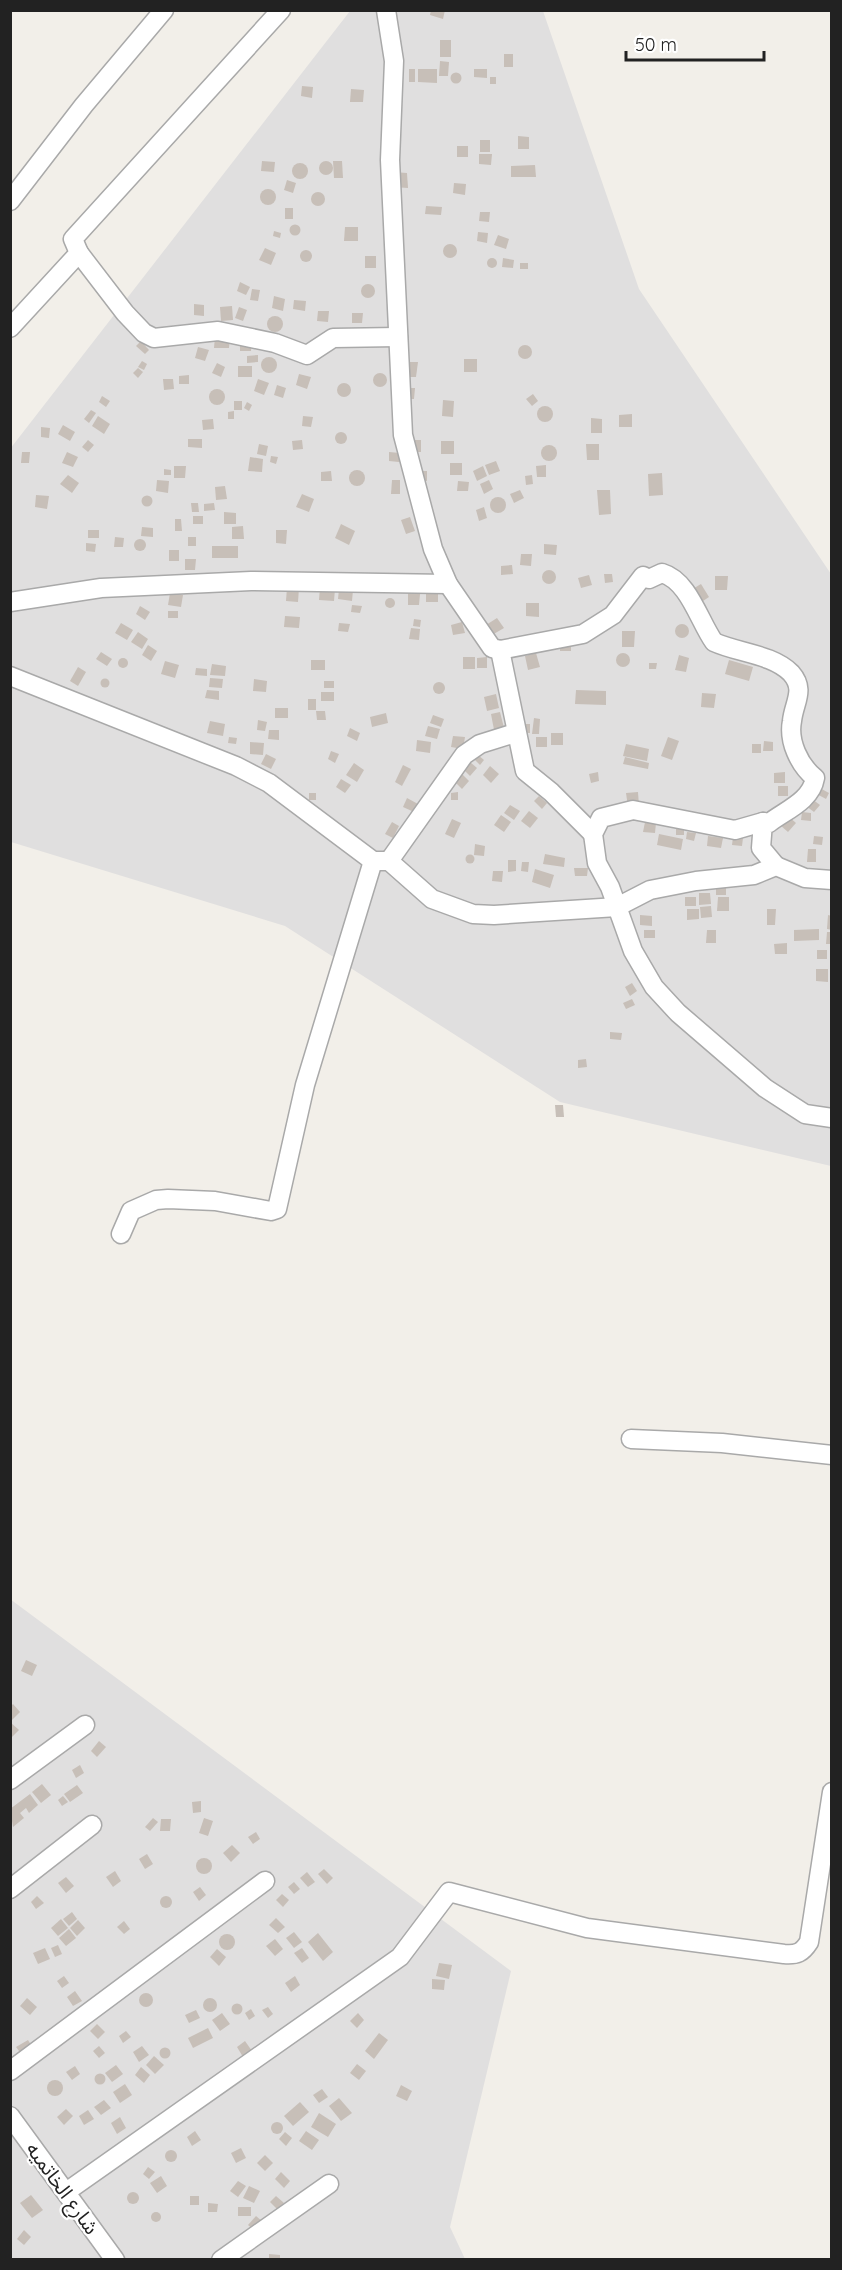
<svg xmlns="http://www.w3.org/2000/svg" width="842" height="2270" font-family="Quicksand,'Noto Sans Arabic',sans-serif">
	<rect width="100%" height="100%" fill="#f2efe9"/>
	<g fill="#e0dfdf">
		<polygon points="350,11 543,11 639,289 831,574 831,1166 560,1102 285,926 11,842 10,449"/>
		<polygon points="10,1599 511,1971 450,2227 465,2259 11,2259"/>
	</g>
	<g fill="#c7bfb8">
		<polygon points="431,10 445,10 443,19 430,15"/>
		<rect x="440" y="40" width="11" height="17"/>
		<rect x="504" y="54" width="9" height="13"/>
		<polygon points="440,61 449,62 448,76 439,76"/>
		<rect x="409" y="69" width="6" height="13"/>
		<polygon points="418,69 437,69 437,83 418,82"/>
		<polygon points="474,69 487,69 487,78 474,77"/>
		<circle cx="456" cy="78" r="5.5"/>
		<rect x="490" y="77" width="6" height="7"/>
		<polygon points="302,86 313,87 312,98 301,96"/>
		<polygon points="351,89 364,90 363,102 350,102"/>
		<polygon points="518,136 529,137 529,149 518,149"/>
		<rect x="480" y="140" width="10" height="12"/>
		<rect x="457" y="146" width="11" height="11"/>
		<polygon points="479,154 492,154 491,165 479,164"/>
		<polygon points="262,161 275,162 274,172 261,171"/>
		<polygon points="333,161 342,161 343,178 334,178"/>
		<circle cx="326" cy="168" r="7"/>
		<circle cx="300" cy="171" r="8"/>
		<polygon points="535,165 536,177 511,177 511,166"/>
		<polygon points="393,172 407,173 408,188 393,187"/>
		<polygon points="287,180 296,183 293,193 284,190"/>
		<polygon points="454,183 466,184 465,195 453,193"/>
		<circle cx="268" cy="197" r="8"/>
		<circle cx="318" cy="199" r="7"/>
		<polygon points="426,206 442,207 441,215 425,214"/>
		<rect x="285" y="208" width="8" height="11"/>
		<polygon points="480,212 490,212 489,222 479,221"/>
		<circle cx="295" cy="230" r="5.5"/>
		<polygon points="345,227 358,227 358,241 344,241"/>
		<polygon points="274,231 281,233 280,238 273,236"/>
		<polygon points="478,232 488,233 487,243 477,241"/>
		<polygon points="498,235 509,239 506,249 494,245"/>
		<circle cx="450" cy="251" r="7"/>
		<polygon points="265,248 276,253 271,265 259,260"/>
		<circle cx="306" cy="256" r="6"/>
		<rect x="365" y="256" width="11" height="12"/>
		<circle cx="492" cy="263" r="5"/>
		<polygon points="503,258 514,260 513,268 502,267"/>
		<rect x="520" y="263" width="8" height="6"/>
		<polygon points="240,282 250,287 246,295 237,291"/>
		<circle cx="368" cy="291" r="7"/>
		<polygon points="252,289 260,290 258,301 250,300"/>
		<polygon points="274,296 285,299 283,311 272,308"/>
		<polygon points="294,300 306,301 305,311 293,309"/>
		<polygon points="194,304 204,305 204,316 194,315"/>
		<polygon points="232,306 233,320 221,321 220,307"/>
		<polygon points="239,307 247,310 243,321 235,318"/>
		<polygon points="318,311 329,311 328,322 317,321"/>
		<polygon points="352,313 363,313 362,323 352,323"/>
		<circle cx="275" cy="324" r="8"/>
		<polygon points="215,336 230,337 229,348 214,348"/>
		<polygon points="240,338 252,338 251,351 240,351"/>
		<polygon points="141,341 149,350 145,354 136,346"/>
		<circle cx="525" cy="352" r="7"/>
		<polygon points="198,347 209,350 205,361 195,358"/>
		<polygon points="258,355 258,362 247,363 247,356"/>
		<circle cx="269" cy="365" r="8"/>
		<rect x="464" y="359" width="13" height="13"/>
		<polygon points="142,361 147,364 144,370 138,367"/>
		<polygon points="407,362 418,362 416,377 406,377"/>
		<polygon points="217,363 225,367 221,377 212,373"/>
		<rect x="238" y="366" width="14" height="11"/>
		<polygon points="138,368 143,372 138,378 133,373"/>
		<circle cx="380" cy="380" r="7"/>
		<polygon points="299,374 311,377 307,389 296,385"/>
		<polygon points="189,375 189,384 179,384 179,376"/>
		<polygon points="163,379 173,379 174,389 164,390"/>
		<polygon points="258,379 269,383 264,395 254,391"/>
		<circle cx="344" cy="390" r="7"/>
		<polygon points="277,385 286,388 283,398 274,395"/>
		<polygon points="406,388 415,388 414,399 405,399"/>
		<circle cx="217" cy="397" r="8"/>
		<polygon points="533,394 538,401 532,406 526,399"/>
		<polygon points="102,396 110,401 106,407 99,402"/>
		<polygon points="443,400 454,401 453,417 442,416"/>
		<rect x="234" y="401" width="8" height="9"/>
		<polygon points="247,402 252,405 249,411 244,408"/>
		<circle cx="545" cy="414" r="8"/>
		<polygon points="91,410 96,413 89,423 84,419"/>
		<polygon points="234,411 234,419 228,419 228,412"/>
		<polygon points="632,414 632,427 619,427 619,415"/>
		<polygon points="98,416 110,424 104,434 92,426"/>
		<polygon points="303,416 313,417 311,427 302,426"/>
		<polygon points="591,418 602,419 602,433 591,433"/>
		<polygon points="213,419 214,429 203,430 202,420"/>
		<polygon points="63,425 75,432 70,441 58,434"/>
		<polygon points="41,427 50,428 49,438 41,437"/>
		<circle cx="341" cy="438" r="6"/>
		<polygon points="188,439 202,439 202,448 188,447"/>
		<polygon points="88,440 94,445 88,452 82,447"/>
		<polygon points="302,440 303,449 293,450 292,441"/>
		<polygon points="410,440 421,440 421,452 411,452"/>
		<rect x="441" y="441" width="13" height="13"/>
		<polygon points="259,444 268,446 266,456 257,454"/>
		<polygon points="586,444 599,444 599,460 587,460"/>
		<circle cx="549" cy="453" r="8"/>
		<polygon points="22,452 30,452 29,463 21,463"/>
		<polygon points="67,452 78,457 73,467 62,463"/>
		<polygon points="389,452 400,453 399,462 389,461"/>
		<polygon points="271,456 278,457 276,464 270,462"/>
		<polygon points="250,457 263,459 262,472 248,471"/>
		<polygon points="496,461 500,471 489,475 485,465"/>
		<rect x="450" y="463" width="12" height="12"/>
		<polygon points="546,465 546,477 537,477 536,466"/>
		<polygon points="174,466 186,466 185,478 174,478"/>
		<polygon points="483,466 487,476 477,481 473,471"/>
		<polygon points="164,469 171,470 171,475 164,475"/>
		<circle cx="357" cy="478" r="8"/>
		<polygon points="331,471 332,481 321,481 321,472"/>
		<polygon points="418,471 427,471 427,481 417,480"/>
		<polygon points="662,473 663,495 649,496 648,474"/>
		<polygon points="68,475 79,483 72,493 60,484"/>
		<polygon points="532,475 533,484 526,485 525,476"/>
		<polygon points="157,480 169,481 168,493 156,491"/>
		<polygon points="392,480 400,480 400,494 391,494"/>
		<polygon points="489,480 493,489 484,494 480,484"/>
		<polygon points="458,481 469,482 468,491 457,491"/>
		<polygon points="225,486 227,499 216,500 215,487"/>
		<polygon points="520,490 524,498 514,503 510,494"/>
		<polygon points="597,490 610,490 611,514 599,515"/>
		<polygon points="302,494 314,499 309,512 296,507"/>
		<polygon points="36,495 49,496 47,509 35,507"/>
		<circle cx="147" cy="501" r="5.5"/>
		<circle cx="498" cy="505" r="8"/>
		<polygon points="191,503 198,503 199,512 192,512"/>
		<polygon points="214,503 215,510 204,511 204,504"/>
		<polygon points="484,507 487,518 479,521 476,510"/>
		<polygon points="224,512 236,513 236,524 224,524"/>
		<rect x="193" y="516" width="10" height="8"/>
		<polygon points="410,517 415,531 406,534 401,520"/>
		<polygon points="175,519 181,519 182,531 175,531"/>
		<polygon points="341,524 355,531 349,545 335,538"/>
		<polygon points="243,526 244,539 232,539 232,527"/>
		<polygon points="142,527 153,528 153,537 141,536"/>
		<rect x="88" y="530" width="11" height="8"/>
		<polygon points="276,530 287,530 286,544 276,543"/>
		<polygon points="115,537 124,538 123,547 114,547"/>
		<rect x="188" y="537" width="8" height="9"/>
		<circle cx="140" cy="545" r="6"/>
		<polygon points="86,543 96,544 95,552 86,551"/>
		<polygon points="544,544 557,545 556,555 544,554"/>
		<rect x="212" y="546" width="26" height="12"/>
		<rect x="169" y="550" width="10" height="11"/>
		<polygon points="521,554 532,554 531,566 520,565"/>
		<polygon points="185,559 196,559 195,570 185,570"/>
		<polygon points="512,565 513,574 501,575 501,566"/>
		<circle cx="549" cy="577" r="7"/>
		<polygon points="604,574 612,574 613,582 605,583"/>
		<polygon points="589,575 592,585 581,588 578,578"/>
		<polygon points="715,576 728,576 727,590 715,590"/>
		<polygon points="701,584 709,597 700,603 691,590"/>
		<polygon points="287,587 299,588 298,602 286,601"/>
		<polygon points="320,587 335,589 334,601 319,600"/>
		<polygon points="339,589 353,590 352,601 338,599"/>
		<polygon points="170,593 183,595 181,607 168,605"/>
		<polygon points="408,593 420,594 419,605 408,605"/>
		<rect x="426" y="593" width="12" height="9"/>
		<circle cx="390" cy="603" r="5"/>
		<polygon points="526,603 539,603 539,617 526,616"/>
		<polygon points="352,605 362,606 360,613 351,612"/>
		<polygon points="140,606 150,612 145,620 136,614"/>
		<rect x="168" y="611" width="10" height="7"/>
		<polygon points="285,616 300,617 299,628 284,627"/>
		<polygon points="497,618 504,628 492,635 486,625"/>
		<polygon points="414,619 421,620 420,627 413,626"/>
		<polygon points="462,622 465,633 453,635 451,625"/>
		<polygon points="121,623 133,630 127,640 115,633"/>
		<polygon points="339,623 350,624 348,632 338,631"/>
		<circle cx="682" cy="631" r="7"/>
		<polygon points="411,628 420,629 419,640 409,639"/>
		<polygon points="622,631 635,631 634,647 622,647"/>
		<polygon points="138,632 148,639 142,649 131,642"/>
		<polygon points="148,645 157,651 151,661 142,655"/>
		<polygon points="560,645 571,646 571,651 560,651"/>
		<polygon points="101,652 112,659 107,666 96,659"/>
		<circle cx="623" cy="660" r="7"/>
		<polygon points="536,653 540,667 528,670 525,656"/>
		<polygon points="679,655 689,658 686,672 675,670"/>
		<rect x="463" y="657" width="12" height="12"/>
		<polygon points="487,657 487,668 477,668 477,658"/>
		<circle cx="123" cy="663" r="5"/>
		<rect x="311" y="660" width="14" height="10"/>
		<polygon points="729,660 753,667 749,681 725,674"/>
		<polygon points="165,661 179,665 175,678 161,674"/>
		<polygon points="649,663 657,663 656,669 649,669"/>
		<polygon points="212,664 226,666 225,676 210,675"/>
		<polygon points="78,667 86,672 78,686 70,681"/>
		<polygon points="196,668 207,669 207,676 195,675"/>
		<polygon points="210,678 223,679 222,688 209,687"/>
		<circle cx="105" cy="683" r="4.5"/>
		<polygon points="254,679 267,681 266,692 253,691"/>
		<rect x="324" y="681" width="10" height="7"/>
		<circle cx="439" cy="688" r="6"/>
		<polygon points="207,690 219,691 219,700 205,698"/>
		<polygon points="576,690 606,691 606,705 575,704"/>
		<rect x="321" y="692" width="13" height="9"/>
		<polygon points="702,693 716,694 714,708 701,707"/>
		<polygon points="496,694 499,708 487,711 484,697"/>
		<rect x="308" y="699" width="8" height="11"/>
		<rect x="275" y="708" width="13" height="10"/>
		<polygon points="316,711 325,711 326,720 317,720"/>
		<polygon points="500,712 505,732 495,735 491,714"/>
		<polygon points="386,713 388,723 372,727 370,717"/>
		<polygon points="433,715 444,719 441,727 430,723"/>
		<polygon points="534,718 540,719 539,734 532,734"/>
		<polygon points="258,720 267,722 265,731 257,730"/>
		<polygon points="210,721 225,724 223,736 207,733"/>
		<rect x="519" y="724" width="11" height="9"/>
		<polygon points="428,726 440,729 437,739 425,736"/>
		<polygon points="350,728 360,733 357,741 347,736"/>
		<polygon points="269,730 279,730 279,740 268,739"/>
		<rect x="551" y="733" width="12" height="12"/>
		<polygon points="453,736 465,737 463,749 451,747"/>
		<polygon points="229,737 237,738 236,744 228,743"/>
		<rect x="536" y="737" width="11" height="10"/>
		<polygon points="668,737 679,741 672,760 661,756"/>
		<polygon points="417,740 431,742 430,753 416,751"/>
		<polygon points="764,741 773,742 773,751 763,751"/>
		<polygon points="250,742 264,743 263,755 250,754"/>
		<polygon points="626,744 649,749 647,761 623,756"/>
		<rect x="752" y="744" width="9" height="9"/>
		<polygon points="331,751 339,754 335,763 328,759"/>
		<polygon points="266,754 276,759 271,769 261,764"/>
		<polygon points="478,755 484,760 480,765 474,759"/>
		<polygon points="625,757 649,763 648,769 623,764"/>
		<polygon points="470,762 477,768 470,776 463,769"/>
		<polygon points="354,763 364,770 357,782 346,775"/>
		<polygon points="403,765 411,769 402,786 395,782"/>
		<polygon points="490,766 499,774 491,783 483,775"/>
		<polygon points="598,772 599,781 591,783 589,774"/>
		<polygon points="785,772 785,783 774,783 774,773"/>
		<polygon points="461,773 469,781 462,789 454,781"/>
		<polygon points="341,779 351,785 345,793 336,787"/>
		<rect x="778" y="786" width="10" height="10"/>
		<polygon points="818,787 829,793 826,799 815,793"/>
		<polygon points="458,792 458,800 451,800 451,793"/>
		<polygon points="638,792 639,806 628,807 626,793"/>
		<rect x="309" y="793" width="7" height="7"/>
		<polygon points="539,796 547,803 542,809 534,801"/>
		<polygon points="407,798 418,804 414,812 403,807"/>
		<polygon points="812,799 820,805 814,812 806,806"/>
		<polygon points="510,805 520,811 514,820 504,813"/>
		<polygon points="529,811 538,818 530,828 521,821"/>
		<polygon points="802,812 811,813 811,821 801,820"/>
		<polygon points="501,815 511,822 504,832 494,825"/>
		<polygon points="788,816 796,823 788,832 780,825"/>
		<polygon points="452,819 461,823 454,838 445,834"/>
		<polygon points="392,822 399,826 393,838 385,834"/>
		<polygon points="645,822 656,823 655,833 643,832"/>
		<rect x="676" y="827" width="8" height="8"/>
		<polygon points="687,832 696,833 694,841 686,839"/>
		<polygon points="659,834 683,839 681,850 657,845"/>
		<polygon points="708,836 723,838 721,848 707,846"/>
		<polygon points="814,836 823,837 822,845 813,844"/>
		<polygon points="733,837 743,838 742,846 732,845"/>
		<polygon points="475,844 485,846 484,856 474,855"/>
		<polygon points="808,849 816,849 816,862 807,862"/>
		<polygon points="545,854 565,858 564,867 543,864"/>
		<circle cx="470" cy="859" r="4.5"/>
		<polygon points="508,860 516,860 516,871 508,872"/>
		<polygon points="522,862 529,862 528,872 521,871"/>
		<polygon points="574,868 588,868 587,876 575,876"/>
		<polygon points="535,869 554,875 550,888 532,882"/>
		<polygon points="493,871 503,871 502,882 492,881"/>
		<rect x="716" y="888" width="10" height="7"/>
		<polygon points="699,893 710,893 711,904 699,905"/>
		<rect x="685" y="897" width="11" height="9"/>
		<polygon points="718,897 729,897 729,911 717,911"/>
		<polygon points="711,906 712,917 701,918 700,907"/>
		<polygon points="687,909 699,909 699,919 687,920"/>
		<polygon points="767,909 776,909 775,925 767,925"/>
		<polygon points="640,915 652,916 652,926 640,925"/>
		<polygon points="828,915 832,916 832,930 827,929"/>
		<polygon points="819,929 819,940 794,941 794,930"/>
		<rect x="644" y="930" width="11" height="8"/>
		<polygon points="707,930 716,930 716,943 706,943"/>
		<polygon points="827,932 832,932 832,944 826,944"/>
		<polygon points="787,943 787,954 775,954 774,944"/>
		<rect x="817" y="950" width="10" height="9"/>
		<polygon points="816,969 828,969 828,982 816,981"/>
		<polygon points="632,983 637,991 630,996 625,987"/>
		<polygon points="632,999 635,1005 626,1009 623,1003"/>
		<polygon points="610,1032 622,1033 621,1040 610,1039"/>
		<polygon points="586,1059 587,1067 578,1068 578,1060"/>
		<polygon points="555,1105 563,1105 564,1117 556,1117"/>
		<polygon points="26,1660 37,1665 32,1676 21,1671"/>
		<polygon points="13,1704 20,1712 10,1722 10,1707"/>
		<polygon points="10,1722 19,1730 10,1739"/>
		<polygon points="99,1741 106,1747 97,1757 91,1751"/>
		<polygon points="80,1765 84,1773 76,1778 72,1770"/>
		<polygon points="42,1784 51,1795 41,1803 32,1792"/>
		<polygon points="77,1785 83,1793 70,1802 64,1794"/>
		<polygon points="30,1794 38,1805 29,1813 26,1808 20,1813 24,1818 13,1827 10,1809"/>
		<polygon points="63,1796 68,1802 62,1806 58,1800"/>
		<polygon points="201,1801 201,1812 193,1813 192,1802"/>
		<polygon points="153,1818 158,1822 150,1831 145,1827"/>
		<polygon points="204,1818 213,1821 208,1836 199,1833"/>
		<polygon points="161,1819 171,1819 170,1831 160,1831"/>
		<polygon points="256,1832 260,1839 253,1844 248,1837"/>
		<polygon points="232,1845 240,1853 231,1862 223,1853"/>
		<polygon points="147,1854 153,1864 145,1869 139,1859"/>
		<circle cx="204" cy="1866" r="8"/>
		<polygon points="324,1869 333,1878 327,1884 318,1874"/>
		<polygon points="115,1871 121,1881 113,1887 106,1877"/>
		<polygon points="307,1872 315,1882 308,1887 300,1878"/>
		<polygon points="66,1877 74,1886 66,1893 58,1883"/>
		<polygon points="294,1882 300,1889 294,1894 288,1887"/>
		<polygon points="200,1887 206,1895 199,1901 193,1892"/>
		<polygon points="282,1894 289,1900 283,1907 276,1900"/>
		<circle cx="166" cy="1902" r="6"/>
		<polygon points="37,1896 44,1903 36,1909 31,1902"/>
		<polygon points="72,1912 77,1919 69,1926 63,1919"/>
		<polygon points="276,1918 285,1927 278,1933 269,1925"/>
		<polygon points="61,1919 68,1928 58,1936 51,1928"/>
		<polygon points="78,1920 85,1928 77,1936 70,1928"/>
		<polygon points="124,1921 130,1929 124,1934 117,1927"/>
		<polygon points="69,1929 76,1938 66,1946 59,1938"/>
		<polygon points="294,1932 302,1942 294,1948 286,1938"/>
		<polygon points="318,1933 333,1952 323,1961 308,1942"/>
		<circle cx="227" cy="1942" r="8"/>
		<polygon points="275,1939 283,1949 275,1956 266,1946"/>
		<polygon points="58,1945 62,1954 55,1957 51,1948"/>
		<polygon points="45,1948 50,1959 38,1964 33,1953"/>
		<polygon points="302,1948 309,1958 302,1963 294,1953"/>
		<polygon points="217,1949 226,1957 219,1966 210,1957"/>
		<polygon points="439,1963 452,1965 449,1979 436,1976"/>
		<polygon points="64,1976 69,1983 62,1988 57,1981"/>
		<polygon points="295,1976 300,1985 291,1992 285,1983"/>
		<polygon points="432,1979 445,1980 444,1990 432,1989"/>
		<polygon points="75,1991 82,2001 73,2006 67,1997"/>
		<circle cx="146" cy="2000" r="7"/>
		<polygon points="27,1998 37,2007 30,2015 20,2006"/>
		<circle cx="210" cy="2005" r="7"/>
		<circle cx="237" cy="2009" r="5.5"/>
		<polygon points="268,2007 273,2014 268,2018 262,2010"/>
		<polygon points="251,2009 255,2016 249,2020 245,2013"/>
		<polygon points="196,2010 200,2018 189,2023 185,2015"/>
		<polygon points="222,2013 230,2024 220,2031 212,2020"/>
		<polygon points="358,2013 364,2020 357,2028 350,2021"/>
		<polygon points="97,2024 105,2032 98,2039 90,2031"/>
		<polygon points="208,2028 213,2038 193,2048 188,2038"/>
		<polygon points="126,2031 131,2037 123,2043 119,2036"/>
		<polygon points="379,2033 388,2040 374,2059 365,2051"/>
		<polygon points="28,2040 33,2048 22,2055 16,2047"/>
		<polygon points="245,2041 252,2051 243,2057 237,2047"/>
		<polygon points="99,2046 105,2053 99,2058 93,2051"/>
		<polygon points="142,2046 149,2055 139,2062 133,2052"/>
		<circle cx="165" cy="2053" r="5.5"/>
		<polygon points="154,2056 164,2065 155,2074 146,2065"/>
		<polygon points="357,2064 366,2071 359,2080 350,2073"/>
		<polygon points="116,2065 123,2074 112,2082 105,2073"/>
		<polygon points="75,2066 80,2074 72,2080 66,2072"/>
		<polygon points="141,2067 150,2075 144,2083 135,2075"/>
		<circle cx="100" cy="2079" r="5.5"/>
		<circle cx="55" cy="2088" r="8"/>
		<polygon points="125,2084 132,2095 120,2103 113,2092"/>
		<polygon points="401,2085 412,2091 407,2101 396,2096"/>
		<polygon points="322,2089 328,2097 319,2103 313,2095"/>
		<polygon points="339,2098 352,2113 341,2121 329,2106"/>
		<polygon points="104,2100 111,2108 101,2115 94,2107"/>
		<polygon points="300,2102 309,2112 293,2126 284,2116"/>
		<polygon points="66,2109 73,2116 64,2125 57,2117"/>
		<polygon points="88,2110 94,2119 84,2125 79,2116"/>
		<polygon points="319,2113 336,2124 328,2137 311,2127"/>
		<polygon points="120,2117 126,2128 117,2134 111,2123"/>
		<circle cx="277" cy="2128" r="6"/>
		<polygon points="195,2131 201,2140 192,2146 187,2137"/>
		<polygon points="306,2131 319,2140 312,2150 299,2141"/>
		<polygon points="285,2132 292,2138 286,2146 279,2139"/>
		<polygon points="241,2148 246,2158 236,2163 231,2153"/>
		<circle cx="171" cy="2156" r="6"/>
		<polygon points="265,2155 273,2163 265,2171 257,2163"/>
		<polygon points="148,2167 155,2172 149,2179 143,2174"/>
		<polygon points="281,2172 290,2181 284,2188 275,2179"/>
		<polygon points="161,2176 167,2186 157,2193 150,2183"/>
		<polygon points="238,2181 246,2186 238,2197 230,2191"/>
		<polygon points="249,2186 260,2191 254,2203 243,2198"/>
		<circle cx="133" cy="2198" r="6"/>
		<polygon points="31,2195 43,2210 32,2218 20,2203"/>
		<rect x="190" y="2196" width="9" height="9"/>
		<polygon points="276,2196 284,2203 277,2209 270,2202"/>
		<polygon points="208,2203 218,2204 217,2212 208,2212"/>
		<rect x="238" y="2207" width="13" height="9"/>
		<circle cx="156" cy="2217" r="5"/>
		<polygon points="256,2216 263,2222 255,2231 248,2225"/>
		<polygon points="24,2230 31,2237 24,2245 17,2239"/>
		<polygon points="269,2254 280,2255 280,2260 269,2260"/>
	</g>
	<g fill="none" stroke-linecap="round" stroke-linejoin="round">
		<defs>
			<g id="minor">
				<path d="M386,10L394,61L390,160L403,435L433,549L448,584L492,648L500,650L583,634L613,615L643,576L649,579L662,573C689,581 699,621 714,642C738,653 772,654 791,673C806,690 794,702 792,721C788,741 799,765 815,778C811,801 786,810 769,823L763,822L761,848L776,866"/>
				<polyline points="10,201 84,105 164,10"/>
				<polyline points="79,253 125,313 144,333 154,338 218,331 275,343 307,355 333,338 398,337"/>
				<polyline points="10,328 79,253 73,239 281,10"/>
				<polyline points="10,602 101,588 251,581 448,584"/>
				<polyline points="500,650 525,771 551,792 593,834"/>
				<polyline points="10,676 236,766 269,783 373,861 389,861 432,899 473,914 494,915 617,907 650,890 696,881 754,875 776,866 805,878 832,880"/>
				<polyline points="763,822 735,830 633,810 601,818 593,834 597,863 610,887 633,951 654,987 678,1013 765,1088 805,1114 832,1118"/>
				<polyline points="389,861 464,755 480,744 515,733"/>
				<polyline points="121,1234 131,1211 156,1200 168,1199 215,1201 271,1211 277,1209 305,1085 373,861"/>
				<polyline points="631,1439 722,1443 832,1455"/>
				<polyline points="10,1780 85,1725"/>
				<polyline points="10,1889 92,1825"/>
				<polyline points="10,2071 265,1881"/>
				<polyline points="10,2116 115,2260"/>
				<path d="M66,2192L400,1957L449,1892L587,1928L784,1954C797,1955 802,1953 809,1942L832,1792"/>
				<polyline points="221,2260 329,2184"/>
			</g>
		</defs>
		<use href="#minor" stroke="#a9a9a9" stroke-width="21"/>
		<use href="#minor" stroke="#fff" stroke-width="18"/>
	</g>
	<g text-anchor="middle" dominant-baseline="central" stroke-width="4.5" stroke-linejoin="round" paint-order="stroke">
		<g font-size="20" fill="#222" stroke="#fff">
			<text transform="translate(63 2188) rotate(54)">شارع الخاتميه</text>
		</g>
	</g>
	<rect width="842" height="2270" fill="none" stroke="#222222" stroke-width="24"/>
	<path d="M626 51v9h138v-9" fill="none" stroke="#222222" stroke-width="3"/>
	<text x="635" y="51" font-size="18" fill="#222222" stroke="#ffffff" stroke-width="4.5" paint-order="stroke">50 m</text>
</svg>
